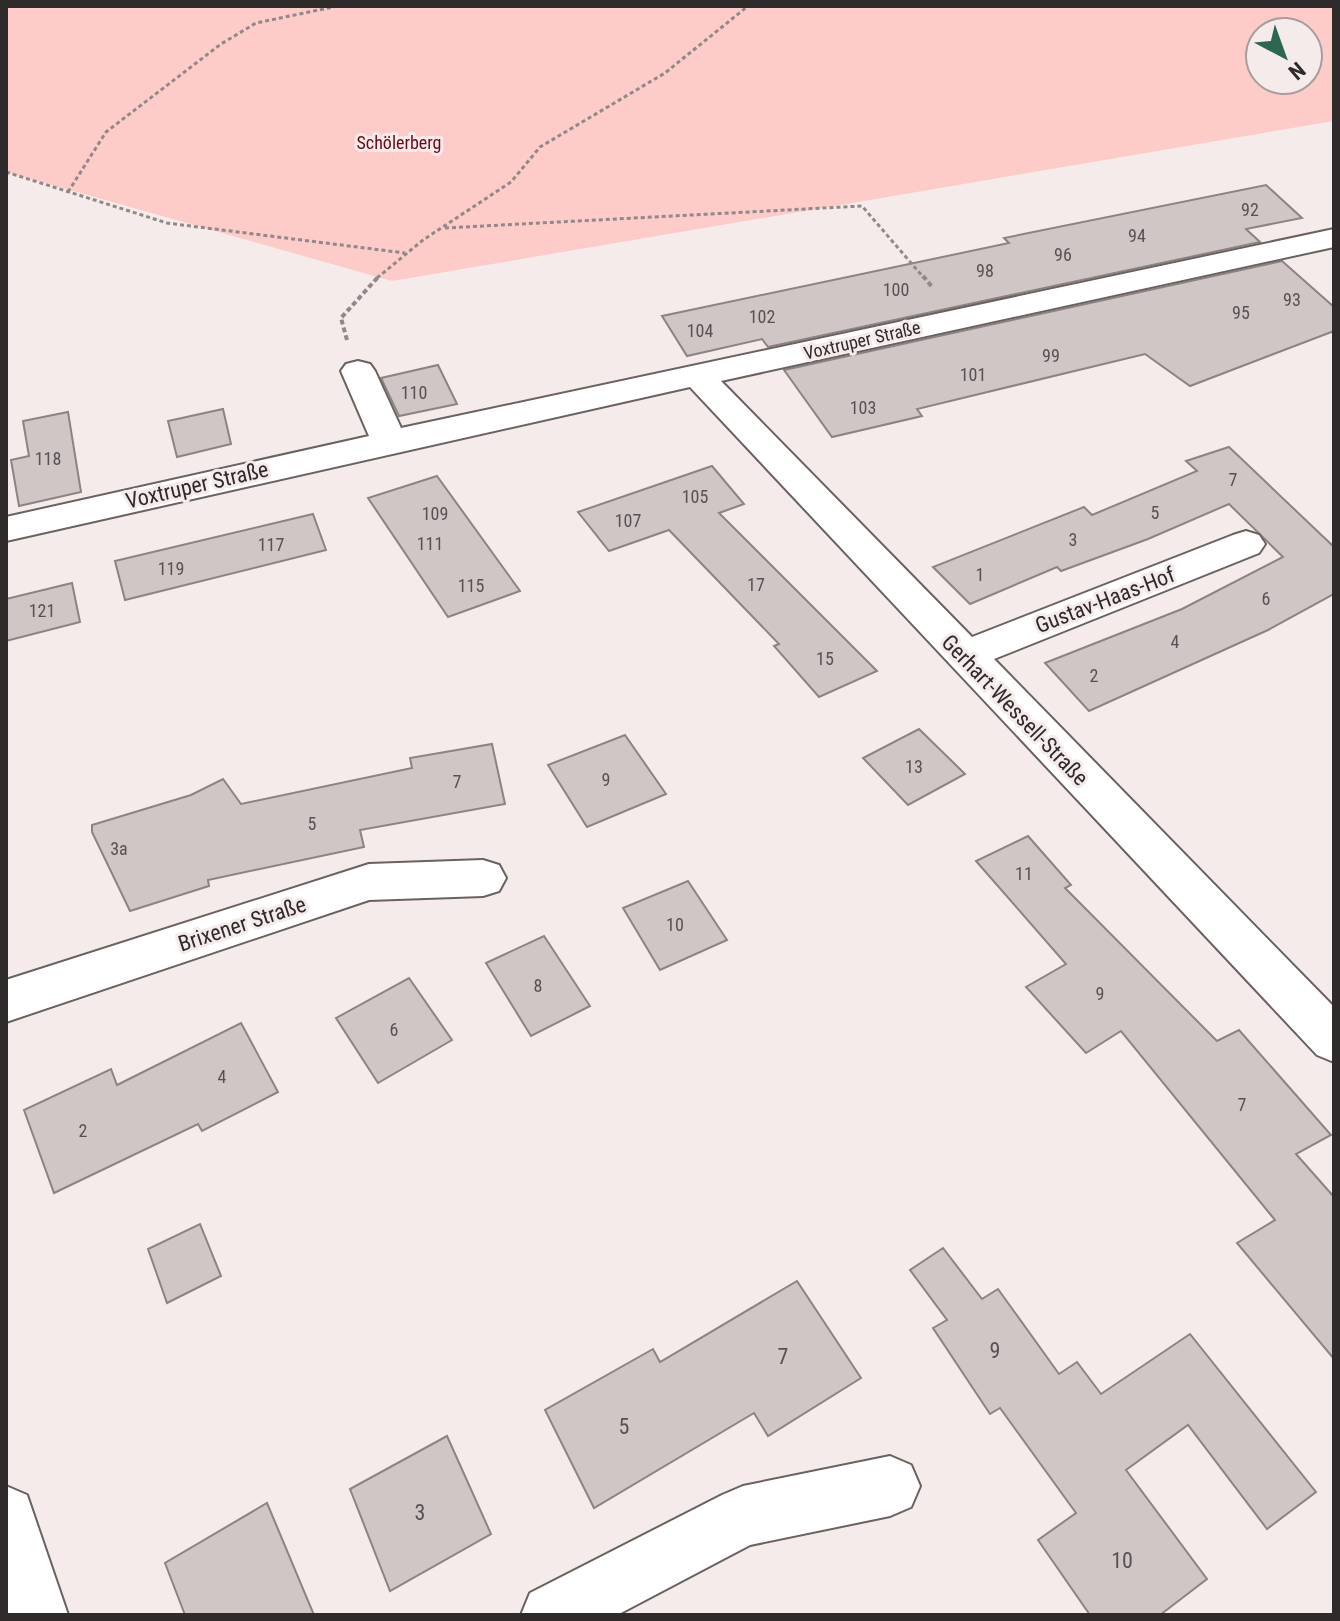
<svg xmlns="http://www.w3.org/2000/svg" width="1340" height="1621" font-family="'Roboto Condensed',sans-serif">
	<rect width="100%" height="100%" fill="#f5ebea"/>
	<path fill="#fdcbc8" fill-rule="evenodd" d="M6,6H1334V121L392,281L6,172ZM1260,32H1308V80H1260Z"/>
	<g fill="#d0c6c5" stroke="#8d8383" stroke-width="2">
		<polygon points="1266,185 1302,218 1246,229 1260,242 768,347 762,339 687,356 662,316 1009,243 1004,238"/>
		<polygon points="1282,261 1334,307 1334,331 1190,386 1145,354 917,409 922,416 832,437 784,370"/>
		<polygon points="438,365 457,404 399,416 381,378"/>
		<polygon points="223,409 231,444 177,457 168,421"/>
		<polygon points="68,412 81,492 19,506 11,460 29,456 23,421"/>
		<polygon points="1229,447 1334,547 1334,594 1268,630 1089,711 1045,663 1182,609 1283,557 1229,504 1148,539 1061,571 1057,567 970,604 933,567 1084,507 1092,515 1197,471 1186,461"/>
		<polygon points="712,466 744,504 719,513 877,671 819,697 774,646 779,644 669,530 609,551 578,512"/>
		<polygon points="437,476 520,591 448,617 368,498"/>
		<polygon points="313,514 326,550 125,600 115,561"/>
		<polygon points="72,583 80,622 6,641 6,599"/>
		<polygon points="919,729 965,774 908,805 863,758"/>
		<polygon points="625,735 666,794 587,827 548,765"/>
		<polygon points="492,744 505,804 360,830 364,847 208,880 209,886 130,911 92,832 92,825 191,795 223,779 241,804 412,768 410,758"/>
		<polygon points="1028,836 1071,885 1065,888 1217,1041 1239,1030 1331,1135 1296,1154 1334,1197 1334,1359 1237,1243 1275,1220 1121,1031 1086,1053 1026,987 1066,964 976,861"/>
		<polygon points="688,881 727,940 660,970 623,908"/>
		<polygon points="544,936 590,1006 531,1036 486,963"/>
		<polygon points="409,978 452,1040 378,1083 336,1018"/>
		<polygon points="241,1023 278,1092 202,1131 198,1124 54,1193 24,1110 111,1069 117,1085"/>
		<polygon points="200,1224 221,1276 167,1303 148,1249"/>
		<polygon points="943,1248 982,1299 998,1289 1059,1374 1077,1362 1101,1394 1190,1334 1316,1492 1267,1529 1188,1425 1126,1470 1207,1579 1160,1615 1090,1615 1038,1540 1076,1513 1000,1408 990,1414 933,1328 947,1320 910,1270"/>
		<polygon points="797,1281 861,1378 768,1436 754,1413 594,1508 545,1410 653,1349 660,1362"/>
		<polygon points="447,1436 491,1534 390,1591 350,1489"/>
		<polygon points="267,1503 314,1615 185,1615 165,1563"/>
	</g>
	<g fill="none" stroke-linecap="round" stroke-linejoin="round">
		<defs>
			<g id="minor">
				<polygon points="1334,229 1334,247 721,381 972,637 1233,535 1246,531 1259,535 1265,544 1259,553 994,659 1334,1007 1334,1062 1317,1055 690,387 6,541 6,517 369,436 341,371 346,364 358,361 370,364 375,371 401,428"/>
				<polygon points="483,860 499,865 506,878 499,891 483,896 369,900 6,1022 6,980 369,864"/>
				<polygon points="890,1456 911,1465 920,1486 911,1507 890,1516 750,1545 617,1615 521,1615 530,1593 722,1495 743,1486"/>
				<polygon points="6,1486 27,1495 68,1615 6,1615"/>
			</g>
		</defs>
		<use href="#minor" stroke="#6a6161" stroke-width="4"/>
		<g stroke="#908989" stroke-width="3" stroke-dasharray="4 3" stroke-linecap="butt">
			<polyline points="6,172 167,223 405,253"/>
			<polyline points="68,192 106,132 221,44 256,23 338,6"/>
			<polyline points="445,228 862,206 924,278"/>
			<polyline points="377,278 423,240 511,182 540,147 665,73 748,6"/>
		</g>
		<g stroke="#908989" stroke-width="4" stroke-dasharray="5 3" stroke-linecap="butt">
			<polyline points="923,276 933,288"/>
			<polyline points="347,340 341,318 379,276"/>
		</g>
		<use href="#minor" fill="#fff" fill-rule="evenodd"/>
	</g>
	<g text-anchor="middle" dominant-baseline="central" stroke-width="6" stroke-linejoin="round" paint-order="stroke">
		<g font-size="18" fill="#6c0717" stroke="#f5ebea">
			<text x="399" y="142">Schölerberg</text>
		</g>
		<g font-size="18" fill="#575252">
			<text x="1250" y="209">92</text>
			<text x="1137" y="235">94</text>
			<text x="1063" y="254">96</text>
			<text x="985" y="270">98</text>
			<text x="896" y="289">100</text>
			<text x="1292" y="299">93</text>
			<text x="1241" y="312">95</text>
			<text x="762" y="316">102</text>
			<text x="700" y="330">104</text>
			<text x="1051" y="355">99</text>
			<text x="973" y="374">101</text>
			<text x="414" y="392">110</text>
			<text x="863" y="407">103</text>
			<text x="48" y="458">118</text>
			<text x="1233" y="479">7</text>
			<text x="695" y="496">105</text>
			<text x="1155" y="512">5</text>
			<text x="435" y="513">109</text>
			<text x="628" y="520">107</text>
			<text x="1073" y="539">3</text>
			<text x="430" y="543">111</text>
			<text x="271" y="544">117</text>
			<text x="171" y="568">119</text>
			<text x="980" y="574">1</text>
			<text x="756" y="584">17</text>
			<text x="471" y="585">115</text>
			<text x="1266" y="598">6</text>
			<text x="42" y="610">121</text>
			<text x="1175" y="641">4</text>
			<text x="825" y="658">15</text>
			<text x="1094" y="675">2</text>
			<text x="914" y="766">13</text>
			<text x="606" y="779">9</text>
			<text x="457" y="781">7</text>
			<text x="312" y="823">5</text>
			<text x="119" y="848">3a</text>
			<text x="1024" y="873">11</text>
			<text x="675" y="924">10</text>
			<text x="538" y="985">8</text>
			<text x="1100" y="993">9</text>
			<text x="394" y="1029">6</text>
			<text x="222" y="1076">4</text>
			<text x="1242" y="1104">7</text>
			<text x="83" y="1130">2</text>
		</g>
		<g font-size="18" fill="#2f2b2b" stroke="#f5ebea">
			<text transform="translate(862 340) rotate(-13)">Voxtruper Straße</text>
		</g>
		<g font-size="22" fill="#2f2b2b" stroke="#f5ebea">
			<text transform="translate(197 485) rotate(-13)">Voxtruper Straße</text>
			<text transform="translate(1105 600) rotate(-21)">Gustav-Haas-Hof</text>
			<text transform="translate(1015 710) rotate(46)">Gerhart-Wessell-Straße</text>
			<text transform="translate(242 924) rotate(-18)">Brixener Straße</text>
		</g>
		<g font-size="22" fill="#575252">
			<text x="995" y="1350">9</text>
			<text x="783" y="1356">7</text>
			<text x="624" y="1426">5</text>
			<text x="420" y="1512">3</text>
			<text x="1122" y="1560">10</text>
		</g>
	</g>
	<rect width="1340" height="1621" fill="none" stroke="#2f2b2b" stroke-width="16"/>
	<g transform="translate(1284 56) rotate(139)"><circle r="38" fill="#f5ebea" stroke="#a69e9e" stroke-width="2"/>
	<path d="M0-6L14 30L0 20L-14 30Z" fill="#2b6752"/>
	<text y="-12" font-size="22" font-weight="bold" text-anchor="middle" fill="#2f2b2b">N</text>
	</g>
</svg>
